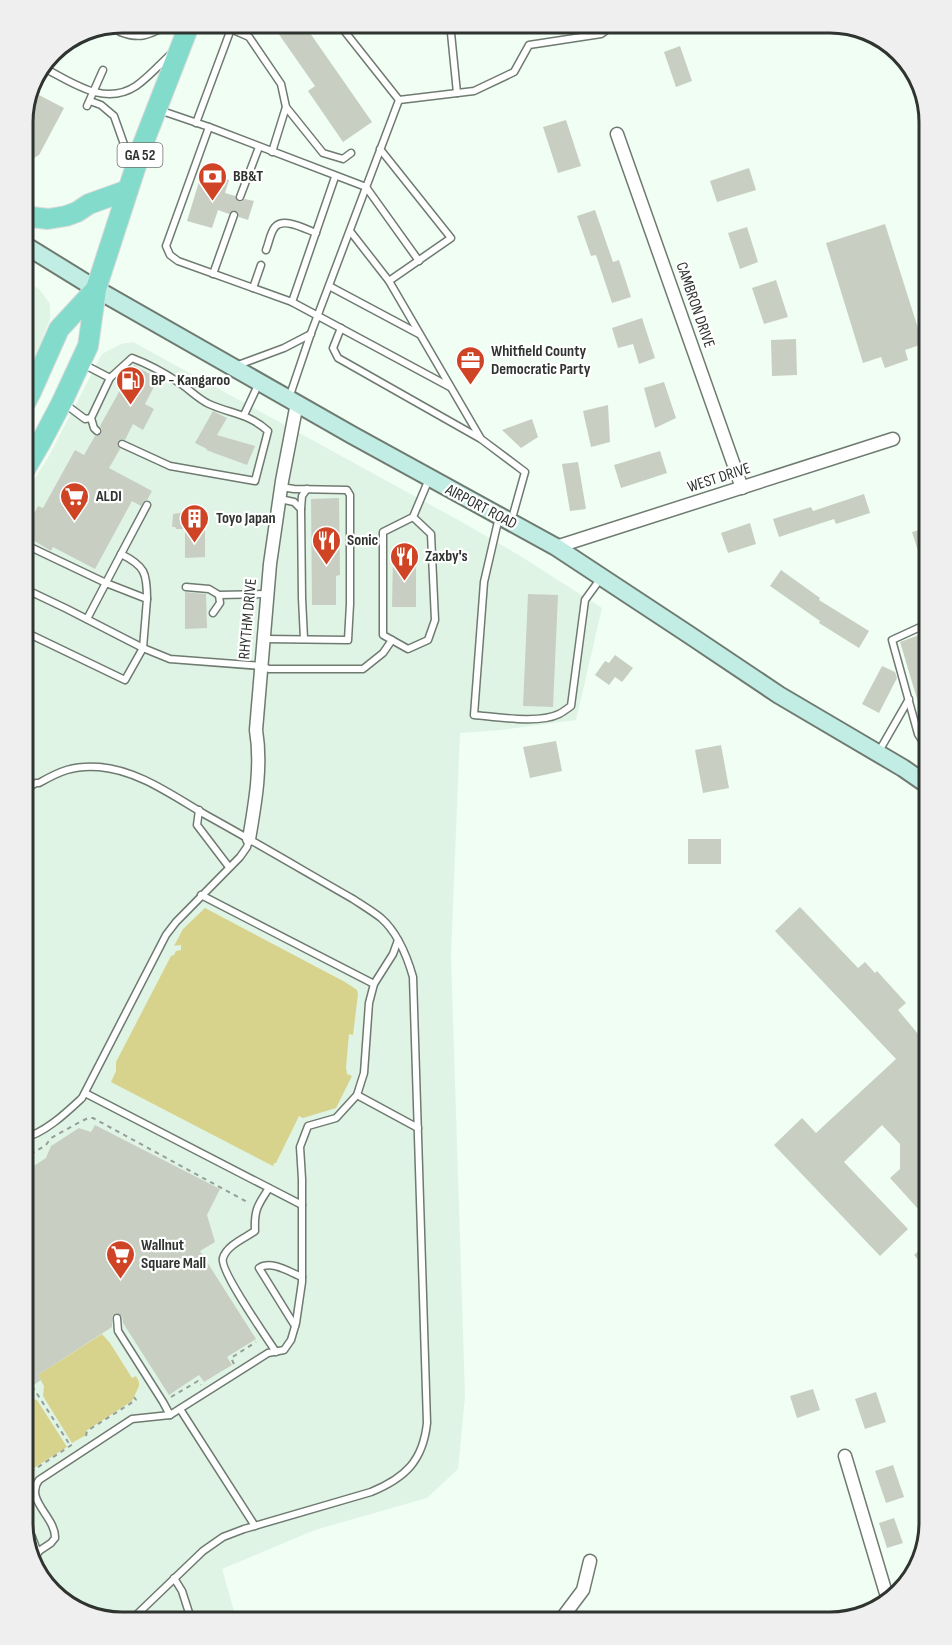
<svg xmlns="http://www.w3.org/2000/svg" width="952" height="1645" font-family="'Sofia Sans Condensed',sans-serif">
	<rect width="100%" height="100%" fill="#f0fef3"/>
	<g fill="#dff4e4">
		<polygon points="23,279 39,289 50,304 50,319 23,387"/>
		<polygon points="133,342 460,521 517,554 602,608 576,720 501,730 460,733 451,955 465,1397 458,1469 427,1498 315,1530 222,1569 237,1622 115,1622 67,1606 33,1567 23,1523 23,497 49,456 102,354 121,344"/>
	</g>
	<g fill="#d7d38c">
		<polygon points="205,908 345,982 357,990 358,994 353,1035 349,1034 346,1067 347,1074 352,1076 336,1108 303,1118 299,1116 276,1163 274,1163 273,1166 111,1082 116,1071 116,1062 171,956 174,955 176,951 181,950 181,945 174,946 183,929"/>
		<polygon points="102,1334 110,1343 132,1378 136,1376 139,1382 139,1386 132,1401 86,1431 86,1435 72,1443 43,1396 44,1386 38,1375"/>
		<polygon points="23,1391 26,1397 37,1400 67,1447 23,1475"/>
	</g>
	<g fill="#c8cfc2">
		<polygon points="271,23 303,23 372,122 343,142 308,91 315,86"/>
		<polygon points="690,23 723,23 723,25 694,34"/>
		<polygon points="680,46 692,81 676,87 664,52"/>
		<polygon points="33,92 64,108 39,155 34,158 23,153 23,115"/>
		<polygon points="566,120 581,166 558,173 543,127"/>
		<polygon points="749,168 756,190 717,202 710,181"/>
		<polygon points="202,172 229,180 225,193 235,196 238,202 241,202 245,199 254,201 248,220 239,217 238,212 234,210 229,214 218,210 212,228 187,221"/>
		<polygon points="595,210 613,262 619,260 631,297 612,303 596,255 591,256 577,216"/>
		<polygon points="885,224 923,344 905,350 908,360 885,368 881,357 863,363 826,243"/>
		<polygon points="747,227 758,262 740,269 728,233"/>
		<polygon points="776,280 788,317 764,324 752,288"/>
		<polygon points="642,318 655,358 639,364 633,344 618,348 612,328"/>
		<polygon points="796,339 797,375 772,376 771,340"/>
		<polygon points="134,365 158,379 145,404 154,409 143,430 133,424 125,440 121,439 118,441 117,445 120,449 109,468 152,491 147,500 144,501 141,506 132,501 95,569 53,547 51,551 23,534 38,506 43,508 75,450 84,455 95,436 101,434 102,430 100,426"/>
		<polygon points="664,382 676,418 655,428 644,388"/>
		<polygon points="608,405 610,442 591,447 583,411"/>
		<polygon points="213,411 227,418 217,435 255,446 247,465 206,450 207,449 195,443"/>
		<polygon points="532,419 538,437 521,448 502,430"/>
		<polygon points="660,451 667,473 621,488 614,465"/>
		<polygon points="578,462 586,509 570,511 562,464"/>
		<polygon points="864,494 870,513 836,524 834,519 779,537 773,519 811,507 813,511"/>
		<polygon points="339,498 340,575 336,576 336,605 312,605 311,499"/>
		<polygon points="185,512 205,512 205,557 185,558 185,529 176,529 175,527 172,527 173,514"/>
		<polygon points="750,523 756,544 728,553 721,533"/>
		<polygon points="930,527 930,579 927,579 912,532"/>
		<polygon points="393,555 416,555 416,607 392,607"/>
		<polygon points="781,570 820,598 819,600 869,631 859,648 819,623 820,621 770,586"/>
		<polygon points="185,592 206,594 207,628 185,629"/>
		<polygon points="528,594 558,595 553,707 523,706"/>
		<polygon points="919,635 930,672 930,732 927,732 900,642"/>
		<polygon points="615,655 633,668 622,682 615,677 609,685 595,675 605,661 609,663"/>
		<polygon points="882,666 895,672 897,678 879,713 862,704"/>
		<polygon points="556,741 562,771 530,778 523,747"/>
		<polygon points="721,745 729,788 703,793 695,750"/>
		<rect x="688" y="839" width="33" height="25"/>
		<polygon points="800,907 858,968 865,962 875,973 877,971 906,1003 898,1010 929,1047 929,1221 890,1178 900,1169 900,1144 882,1125 844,1162 908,1229 880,1256 774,1145 802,1118 816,1133 896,1059 775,931"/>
		<polygon points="95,1125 220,1189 207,1215 215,1242 200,1251 256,1339 227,1357 232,1365 204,1382 199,1375 169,1395 123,1323 122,1316 117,1313 112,1316 112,1327 38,1375 41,1380 23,1392 23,1173 46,1158 51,1146 79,1128 91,1132"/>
		<polygon points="929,1241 929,1273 914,1255"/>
		<polygon points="813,1389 820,1410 797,1418 790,1396"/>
		<polygon points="876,1392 886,1422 865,1429 855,1399"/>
		<polygon points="893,1465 904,1497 886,1503 875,1471"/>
		<polygon points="894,1518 903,1543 887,1548 879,1523"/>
	</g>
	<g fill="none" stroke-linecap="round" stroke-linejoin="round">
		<defs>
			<g id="lane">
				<polyline points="215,23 231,29 233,23"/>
				<polyline points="338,23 399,100"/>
				<polyline points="450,23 457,93"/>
				<path d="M120,32C143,41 152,33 172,23"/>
				<path d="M44,68C72,82 104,107 136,86C149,77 160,64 171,54"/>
				<polyline points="399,100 474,91 514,72 529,45 601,34 616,23"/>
				<polyline points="90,101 101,105 114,116 131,164"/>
				<polyline points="87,106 103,70"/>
				<polyline points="159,110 209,127 166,246 170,255 178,261 292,302 335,177"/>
				<polyline points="196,123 231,29 249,37 281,84 286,107 323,153 343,159 351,153"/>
				<polyline points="209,127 366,187 419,261"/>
				<polyline points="380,149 451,238 389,281"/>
				<polyline points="272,152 286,107"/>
				<polyline points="240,197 259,147"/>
				<polyline points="350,231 389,281 481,439"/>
				<path d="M266,250C269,243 270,233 275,227C284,217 305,229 316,233"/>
				<polyline points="213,274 234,215"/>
				<polyline points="329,286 419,334"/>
				<polyline points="253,288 261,265"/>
				<polyline points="292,302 450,387"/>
				<polyline points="341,328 333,348 338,358 481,439 525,472 511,522"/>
				<polyline points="238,365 284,348 311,334"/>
				<path d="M110,378L132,358C148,364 163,372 178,382C188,388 198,399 209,404C231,414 248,413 268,431L255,481L170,466L122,444"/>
				<polyline points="289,398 311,333 399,100"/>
				<polyline points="65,404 85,419 91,418 110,378 83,364"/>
				<polyline points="244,415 259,383"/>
				<polyline points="91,418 94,428 97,431"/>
				<polyline points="280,499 294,502 301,509 302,598 304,639"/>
				<polyline points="301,509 302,496 307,489"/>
				<polyline points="413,517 431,534 435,620 428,640 408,649 383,635 383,532 413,517 429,479"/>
				<path d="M499,517L484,582L474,715C497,717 539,724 559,714C563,712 567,709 571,706L585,600L601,578"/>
				<polyline points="121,554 147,505"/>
				<polyline points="186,587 209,589 219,595 266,594"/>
				<polyline points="23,588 67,609 143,648 170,659 261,666 269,669 363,669 383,653 392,640"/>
				<polyline points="213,613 220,603 219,595"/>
				<path d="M87,619L121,554C145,566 147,573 147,599"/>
				<polyline points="23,631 125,680 143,648 147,599 106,583 24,544 23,546"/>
				<polyline points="264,639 348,640 350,604 350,495 347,490 294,489 281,487"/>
				<polyline points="929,751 918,734 892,640 929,623 929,624"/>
				<polyline points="878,753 909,699"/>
				<path d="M23,791L36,783H39C60,771 74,765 99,767C138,770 173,796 206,815C255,842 304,871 353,899C362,905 372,911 381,918C398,933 407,956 413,977L427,1423C423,1461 405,1478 371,1492L244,1529L223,1537L203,1551L129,1622"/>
				<polyline points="199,810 197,825 229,867"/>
				<polyline points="201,895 374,984"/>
				<polyline points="85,1093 302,1205"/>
				<polyline points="357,1095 418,1128"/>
				<path d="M23,1138C44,1134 67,1112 82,1098L166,935L176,922L240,857L247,847L249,839"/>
				<path d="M269,1188C258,1205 254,1209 255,1231C245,1238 227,1245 223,1258C219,1270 267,1338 276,1352"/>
				<polyline points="117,1318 118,1331 163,1402 170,1415"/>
				<path d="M295,1326L259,1268C272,1260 289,1272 302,1277"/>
				<polyline points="180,1409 255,1526"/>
				<polyline points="23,1523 32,1537 38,1553"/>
				<path d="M30,1557L51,1543L55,1538C56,1517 24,1500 39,1480L132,1419L170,1415L268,1353L284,1350L291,1340L296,1323L302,1282V1179L300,1147L308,1126L336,1118L357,1095L364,1073L369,1003L374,984L393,954L398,940"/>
				<polyline points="174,1578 182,1591 192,1622"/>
			</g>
			<g id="street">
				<polyline points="617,134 742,488"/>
				<polyline points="556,547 893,439"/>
				<path d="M249,839C255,804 262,766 256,730L270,564L282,481L297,403"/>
				<polyline points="845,1456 888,1600"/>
				<polyline points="559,1622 583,1590 590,1561"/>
			</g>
			<polyline id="secondary" points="23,244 96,289 352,435 556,547 688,634 779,695 903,768 929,786"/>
			<g id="primary">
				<polyline points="23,216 48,219 66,216 77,212 89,204 128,190"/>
				<polyline points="23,407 31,392 59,329 96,289"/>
				<polyline points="23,473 41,442 62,402 88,346 96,289 143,144 190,23"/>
			</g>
		</defs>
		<use href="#lane" stroke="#6f7a71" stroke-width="9"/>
		<use href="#street" stroke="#6f7a71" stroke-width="15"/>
		<use href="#secondary" stroke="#6f7a71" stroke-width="20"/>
		<use href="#primary" stroke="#dadada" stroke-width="22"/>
		<g stroke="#959f97" stroke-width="2" stroke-dasharray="4.5 4.5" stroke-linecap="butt">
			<polyline points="23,1159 46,1145 51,1138 78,1123 88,1118 93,1118 249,1203"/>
			<polyline points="234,1364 231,1358 256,1342"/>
			<polyline points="32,1386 70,1445"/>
			<polyline points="171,1397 198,1381 201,1385"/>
			<polyline points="86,1436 87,1431 136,1400 134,1397"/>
			<polyline points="23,1477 73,1444"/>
		</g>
		<use href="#lane" stroke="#fff" stroke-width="6"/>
		<use href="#street" stroke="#fff" stroke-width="12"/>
		<use href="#secondary" stroke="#c1ede5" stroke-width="16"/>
		<use href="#primary" stroke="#83dccb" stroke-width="20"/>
	</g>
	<defs>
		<symbol id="bank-pin" viewBox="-11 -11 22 30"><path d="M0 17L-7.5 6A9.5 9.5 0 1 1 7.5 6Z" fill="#cf4425" stroke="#fff"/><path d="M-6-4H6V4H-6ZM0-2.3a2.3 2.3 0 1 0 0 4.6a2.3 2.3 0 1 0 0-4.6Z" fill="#fff"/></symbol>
		<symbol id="office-pin" viewBox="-11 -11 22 30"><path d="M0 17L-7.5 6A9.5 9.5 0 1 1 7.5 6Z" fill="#cf4425" stroke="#fff"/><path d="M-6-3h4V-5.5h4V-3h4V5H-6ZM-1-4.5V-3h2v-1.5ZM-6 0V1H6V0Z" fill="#fff"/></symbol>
		<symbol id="fuel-pin" viewBox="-11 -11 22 30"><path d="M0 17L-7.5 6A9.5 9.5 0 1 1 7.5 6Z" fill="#cf4425" stroke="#fff"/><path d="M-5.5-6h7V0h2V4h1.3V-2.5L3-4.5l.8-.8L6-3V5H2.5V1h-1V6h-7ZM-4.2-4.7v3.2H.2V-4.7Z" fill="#fff"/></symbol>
		<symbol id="supermarket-pin" viewBox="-11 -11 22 30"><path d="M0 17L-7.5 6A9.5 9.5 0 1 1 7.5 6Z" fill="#cf4425" stroke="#fff"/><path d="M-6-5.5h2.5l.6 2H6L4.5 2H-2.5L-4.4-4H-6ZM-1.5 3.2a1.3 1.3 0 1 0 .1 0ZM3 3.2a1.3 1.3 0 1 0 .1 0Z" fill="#fff"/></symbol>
		<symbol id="building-pin" viewBox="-11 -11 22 30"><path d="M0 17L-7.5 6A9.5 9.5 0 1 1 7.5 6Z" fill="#cf4425" stroke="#fff"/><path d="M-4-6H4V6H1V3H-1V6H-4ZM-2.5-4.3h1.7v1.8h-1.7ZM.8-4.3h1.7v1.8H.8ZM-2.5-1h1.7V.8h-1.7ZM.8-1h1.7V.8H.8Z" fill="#fff"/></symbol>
		<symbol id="restaurant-pin" viewBox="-11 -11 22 30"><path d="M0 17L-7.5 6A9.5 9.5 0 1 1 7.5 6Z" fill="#cf4425" stroke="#fff"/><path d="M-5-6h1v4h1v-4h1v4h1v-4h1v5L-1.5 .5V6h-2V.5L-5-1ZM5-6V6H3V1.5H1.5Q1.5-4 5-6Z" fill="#fff"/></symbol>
	</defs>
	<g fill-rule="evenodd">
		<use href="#bank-pin" x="196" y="160" width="33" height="45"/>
		<use href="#office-pin" x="454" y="344" width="33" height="45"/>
		<use href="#fuel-pin" x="114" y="364" width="33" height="45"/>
		<use href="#supermarket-pin" x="58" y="480" width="33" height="45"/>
		<use href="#building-pin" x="178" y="502" width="33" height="45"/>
		<use href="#restaurant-pin" x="310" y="524" width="33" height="45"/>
		<use href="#restaurant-pin" x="388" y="540" width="33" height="45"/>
		<use href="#supermarket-pin" x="104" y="1238" width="33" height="45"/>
	</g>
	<g text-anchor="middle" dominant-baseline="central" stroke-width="4.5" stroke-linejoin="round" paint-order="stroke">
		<rect fill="#fff" stroke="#6d716e" stroke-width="1.5" x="117.5" y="143" width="45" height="24" rx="4.5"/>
		<g font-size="15" font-weight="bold" fill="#2f3430">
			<text x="140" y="155">GA 52</text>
		</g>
		<g font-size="16" font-weight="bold" fill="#2f3430" stroke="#fff" text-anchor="start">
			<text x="233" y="176">BB&amp;T</text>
			<text x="491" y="351">Whitfield County<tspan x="491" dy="18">Democratic Party</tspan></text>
			<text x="151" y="380">BP - Kangaroo</text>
			<text x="96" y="496">ALDI</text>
			<text x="216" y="518">Toyo Japan</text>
			<text x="347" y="540">Sonic</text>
			<text x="425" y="556">Zaxby's</text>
			<text x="141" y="1245">Wallnut<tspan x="141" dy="18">Square Mall</tspan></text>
		</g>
		<g font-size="16" fill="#2f3430" stroke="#fff">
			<text transform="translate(695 305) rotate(71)">CAMBRON DRIVE</text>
			<text transform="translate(719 478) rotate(-18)">WEST DRIVE</text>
			<text transform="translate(481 507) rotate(28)">AIRPORT ROAD</text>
			<text transform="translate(248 619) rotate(-85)">RHYTHM DRIVE</text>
		</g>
	</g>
	<path d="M0 0H952V1645H0ZM122 33H830A89 89 0 0 1 919 122V1523A89 89 0 0 1 830 1612H122A89 89 0 0 1 33 1523V122A89 89 0 0 1 122 33Z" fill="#eeefee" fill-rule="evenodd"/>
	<path fill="none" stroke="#2f3430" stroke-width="3" d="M122 33H830A89 89 0 0 1 919 122V1523A89 89 0 0 1 830 1612H122A89 89 0 0 1 33 1523V122A89 89 0 0 1 122 33Z"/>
</svg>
